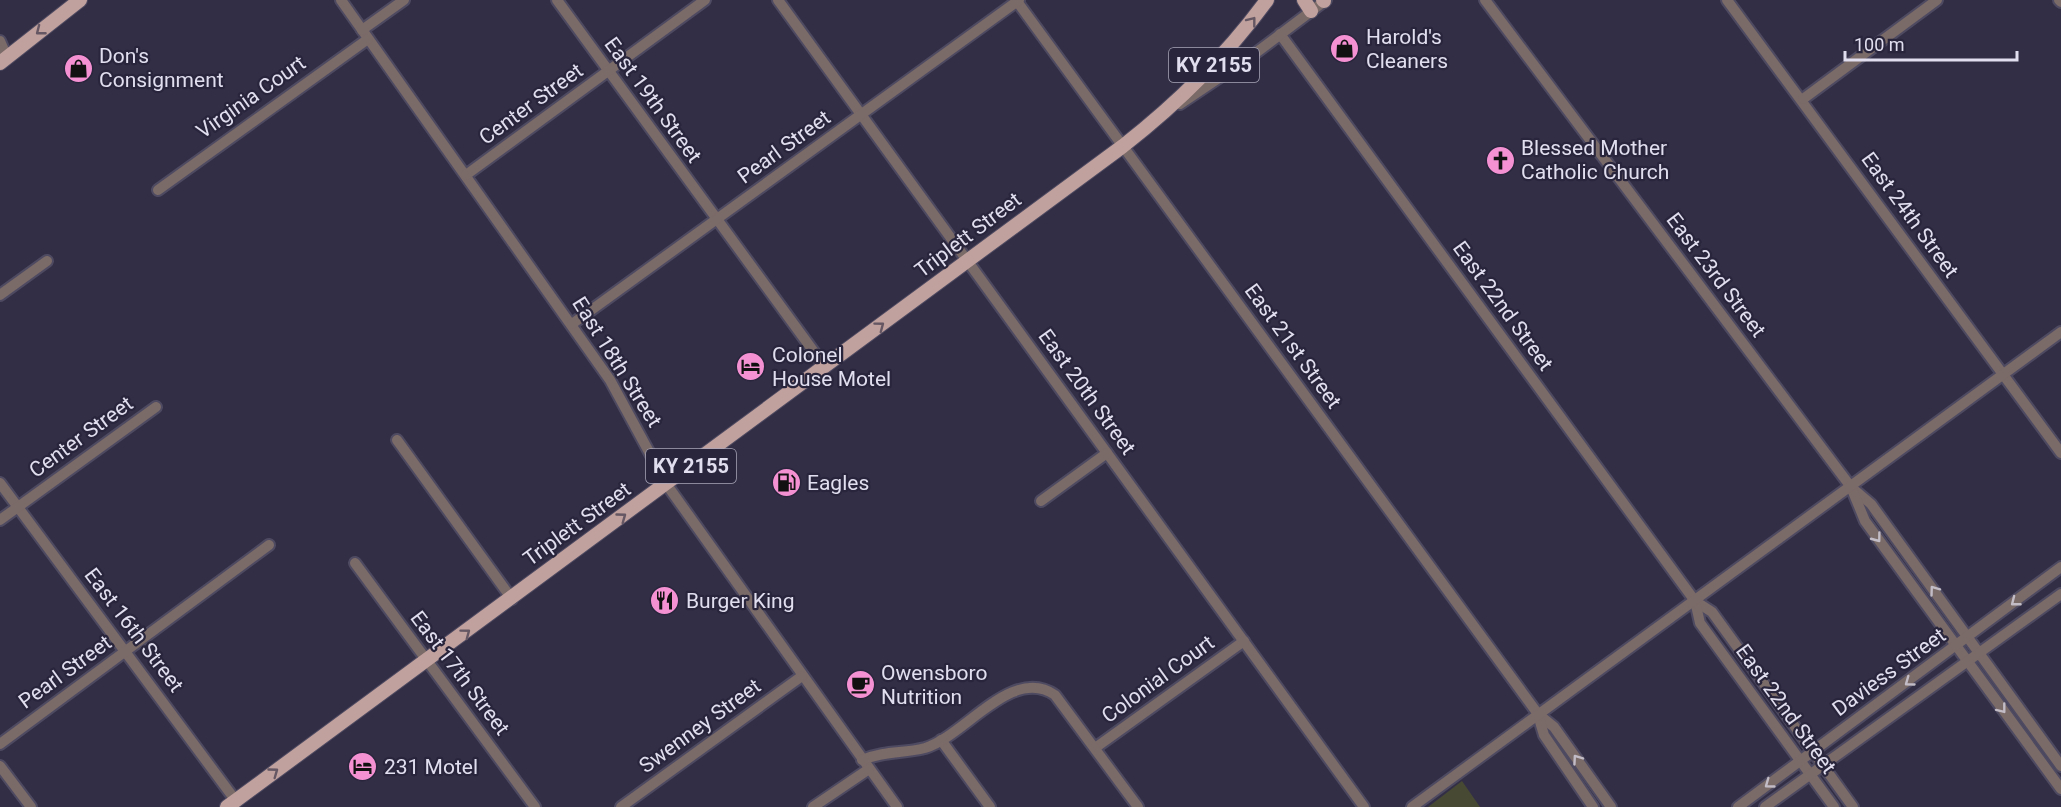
<svg xmlns="http://www.w3.org/2000/svg" width="2061" height="807" font-family="Roboto,sans-serif">
	<rect width="100%" height="100%" fill="#322e46"/>
	<polygon fill="#484933" points="1462,781 1480,807 1428,807"/>
	<g fill="none" stroke-linecap="round" stroke-linejoin="round">
		<defs>
			<g id="minor">
				<polyline points="341,0 610,380 667,485 897,807"/>
				<polyline points="557,0 825,367"/>
				<polyline points="778,0 1364,807"/>
				<polyline points="1016,0 1538,714 1554,727 1611,807"/>
				<polyline points="1485,0 1851,487 1871,504 2061,766"/>
				<polyline points="1727,0 2061,453"/>
				<polyline points="2059,0 2061,2"/>
				<polyline points="362,30 404,0"/>
				<polyline points="1280,34 1695,601 1712,612 1853,807"/>
				<polyline points="0,41 7,57"/>
				<polyline points="1803,99 1937,0"/>
				<polyline points="1180,104 1253,55 1326,0"/>
				<polyline points="466,175 705,0"/>
				<polyline points="158,190 368,39"/>
				<polyline points="0,295 47,261"/>
				<polyline points="572,324 1019,0"/>
				<polyline points="397,440 512,599"/>
				<polyline points="0,483 236,801"/>
				<polyline points="1851,487 1865,521 2061,789"/>
				<polyline points="1041,501 1107,453"/>
				<polyline points="0,520 156,407"/>
				<polyline points="355,563 535,807"/>
				<polyline points="1695,601 1700,623 1834,807"/>
				<polyline points="1538,715 1544,735 1593,807"/>
				<polyline points="941,740 990,807"/>
				<polyline points="0,744 269,545"/>
				<polyline points="1095,748 1244,641"/>
				<path d="M862,760C887,750 902,754 925,748C965,736 1012,665 1055,695L1138,807"/>
				<polyline points="0,766 31,807"/>
				<polyline points="621,807 802,676"/>
				<polyline points="813,807 869,769"/>
				<polyline points="1412,807 2061,332"/>
				<polyline points="1738,807 2061,567"/>
				<polyline points="1765,807 2061,594"/>
			</g>
			<g id="major">
				<polyline points="1304,0 1311,11"/>
				<polyline points="1323,0 1324,1"/>
				<polyline points="0,63 80,0"/>
				<path d="M227,807L1123,146C1178,103 1226,56 1267,0"/>
			</g>
		</defs>
		<use href="#minor" stroke="#4e4a61" stroke-width="14"/>
		<use href="#major" stroke="#4e4a61" stroke-width="16"/>
		<use href="#minor" stroke="#7a6a68" stroke-width="10"/>
		<use href="#major" stroke="#c1a19d" stroke-width="14"/>
	</g>
	<defs><path id="oneway-chevron" d="M-2-3.5L2.5 0L-2 3.5" fill="none" stroke-width="1.6" stroke-linecap="round" stroke-linejoin="round" transform="scale(1.5)"/></defs>
	<g stroke="#655763">
		<use href="#oneway-chevron" transform="translate(1252 21) rotate(-52)"/>
		<use href="#oneway-chevron" transform="translate(40 31) rotate(142)"/>
		<use href="#oneway-chevron" transform="translate(880 326) rotate(-37)"/>
		<use href="#oneway-chevron" transform="translate(622 517) rotate(-36)"/>
		<use href="#oneway-chevron" transform="translate(466 633) rotate(-37)"/>
		<use href="#oneway-chevron" transform="translate(274 772) rotate(-36)"/>
	</g>
	<g stroke="#c2bcc6">
		<use href="#oneway-chevron" transform="translate(1877 538) rotate(53)"/>
		<use href="#oneway-chevron" transform="translate(1934 590) rotate(-126)"/>
		<use href="#oneway-chevron" transform="translate(2015 602) rotate(142)"/>
		<use href="#oneway-chevron" transform="translate(1909 682) rotate(144)"/>
		<use href="#oneway-chevron" transform="translate(2002 709) rotate(52)"/>
		<use href="#oneway-chevron" transform="translate(1577 759) rotate(-125)"/>
		<use href="#oneway-chevron" transform="translate(1769 784) rotate(144)"/>
	</g>
	<defs>
		<symbol id="shop-disc" viewBox="-11 -11 22 22"><circle r="9.5" fill="#f491d3" stroke="#28253c"/><path d="M-5-2.5h2.3a2.7 3.5 0 0 1 5.4 0H5L5.5 6h-11ZM-1.5-2.5h3a1.5 2.3 0 0 0-3 0Z" fill="#111"/></symbol>
		<symbol id="church-disc" viewBox="-11 -11 22 22"><circle r="9.5" fill="#f491d3" stroke="#28253c"/><path d="M-1.2-6h2.4v3.5h3.3v2.4h-3.3V6h-2.4V-.1h-3.3v-2.4h3.3Z" fill="#111"/></symbol>
		<symbol id="hotel-disc" viewBox="-11 -11 22 22"><circle r="9.5" fill="#f491d3" stroke="#28253c"/><path d="M-6-4.5h1.5V1H6V5H4.5V3h-9V5H-6ZM-4 0a1.8 1.8 0 1 1 3.6 0ZM.5 0V-2.5h3Q6-2.5 6 0Z" fill="#111"/></symbol>
		<symbol id="fuel-disc" viewBox="-11 -11 22 22"><circle r="9.5" fill="#f491d3" stroke="#28253c"/><path d="M-5.5-6h7V0h2V4h1.3V-2.5L3-4.5l.8-.8L6-3V5H2.5V1h-1V6h-7ZM-4.2-4.7v3.2H.2V-4.7Z" fill="#111"/></symbol>
		<symbol id="restaurant-disc" viewBox="-11 -11 22 22"><circle r="9.5" fill="#f491d3" stroke="#28253c"/><path d="M-5-6h1v4h1v-4h1v4h1v-4h1v5L-1.5 .5V6h-2V.5L-5-1ZM5-6V6H3V1.5H1.5Q1.5-4 5-6Z" fill="#111"/></symbol>
		<symbol id="cafe-disc" viewBox="-11 -11 22 22"><circle r="9.5" fill="#f491d3" stroke="#28253c"/><path d="M-5.5-4.5H6V0H3Q3 3.5 0 3.5H-2.5Q-5.5 3.5-5.5 0ZM3-3.2v2h1.7v-2ZM-6 4.5H4V6H-6Z" fill="#111"/></symbol>
	</defs>
	<g fill-rule="evenodd">
		<use href="#shop-disc" x="1328" y="32" width="33" height="33"/>
		<use href="#shop-disc" x="62" y="52" width="33" height="33"/>
		<use href="#church-disc" x="1484" y="144" width="33" height="33"/>
		<use href="#hotel-disc" x="734" y="350" width="33" height="33"/>
		<use href="#fuel-disc" x="770" y="466" width="33" height="33"/>
		<use href="#restaurant-disc" x="648" y="584" width="33" height="33"/>
		<use href="#cafe-disc" x="844" y="668" width="33" height="33"/>
		<use href="#hotel-disc" x="346" y="750" width="33" height="33"/>
	</g>
	<g text-anchor="middle" dominant-baseline="central" stroke-width="4.5" stroke-linejoin="round" paint-order="stroke">
		<g fill="#28253c" stroke="#aaa7b9" stroke-width="1.5">
			<rect x="1169" y="48" width="90" height="34" rx="4.5"/>
			<rect x="646" y="449" width="90" height="34" rx="4.5"/>
		</g>
		<g font-size="20" font-weight="bold" fill="#e1dfef">
			<text x="1214" y="65">KY 2155</text>
			<text x="691" y="466">KY 2155</text>
		</g>
		<g font-size="21" fill="#e1dfef" stroke="#28253c" text-anchor="start">
			<text x="1366" y="37">Harold's<tspan x="1366" dy="24">Cleaners</tspan></text>
			<text x="99" y="56">Don's<tspan x="99" dy="24">Consignment</tspan></text>
			<text x="1521" y="148">Blessed Mother<tspan x="1521" dy="24">Catholic Church</tspan></text>
			<text x="772" y="355">Colonel<tspan x="772" dy="24">House Motel</tspan></text>
			<text x="807" y="483">Eagles</text>
			<text x="686" y="601">Burger King</text>
			<text x="881" y="673">Owensboro<tspan x="881" dy="24">Nutrition</tspan></text>
			<text x="384" y="767">231 Motel</text>
		</g>
		<g font-size="21" fill="#e1dfef" stroke="#28253c">
			<text transform="translate(251 97) rotate(-35)">Virginia Court</text>
			<text transform="translate(653 100) rotate(54)">East 19th Street</text>
			<text transform="translate(531 104) rotate(-36)">Center Street</text>
			<text transform="translate(784 147) rotate(-36)">Pearl Street</text>
			<text transform="translate(1910 215) rotate(54)">East 24th Street</text>
			<text transform="translate(968 235) rotate(-37)">Triplett Street</text>
			<text transform="translate(1716 275) rotate(53)">East 23rd Street</text>
			<text transform="translate(1503 306) rotate(54)">East 22nd Street</text>
			<text transform="translate(1293 346) rotate(54)">East 21st Street</text>
			<text transform="translate(617 362) rotate(58)">East 18th Street</text>
			<text transform="translate(1087 392) rotate(54)">East 20th Street</text>
			<text transform="translate(81 437) rotate(-36)">Center Street</text>
			<text transform="translate(577 524) rotate(-36)">Triplett Street</text>
			<text transform="translate(134 630) rotate(53)">East 16th Street</text>
			<text transform="translate(65 672) rotate(-36)">Pearl Street</text>
			<text transform="translate(1889 672) rotate(-36)">Daviess Street</text>
			<text transform="translate(460 673) rotate(53)">East 17th Street</text>
			<text transform="translate(1158 679) rotate(-36)">Colonial Court</text>
			<text transform="translate(1786 709) rotate(54)">East 22nd Street</text>
			<text transform="translate(700 726) rotate(-36)">Swenney Street</text>
		</g>
	</g>
	<path d="M1845 51v9h172v-9" fill="none" stroke="#e1dfef" stroke-width="3"/>
	<text x="1854" y="51" font-size="18" fill="#e1dfef" stroke="#28253c" stroke-width="4.5" paint-order="stroke">100 m</text>
</svg>
